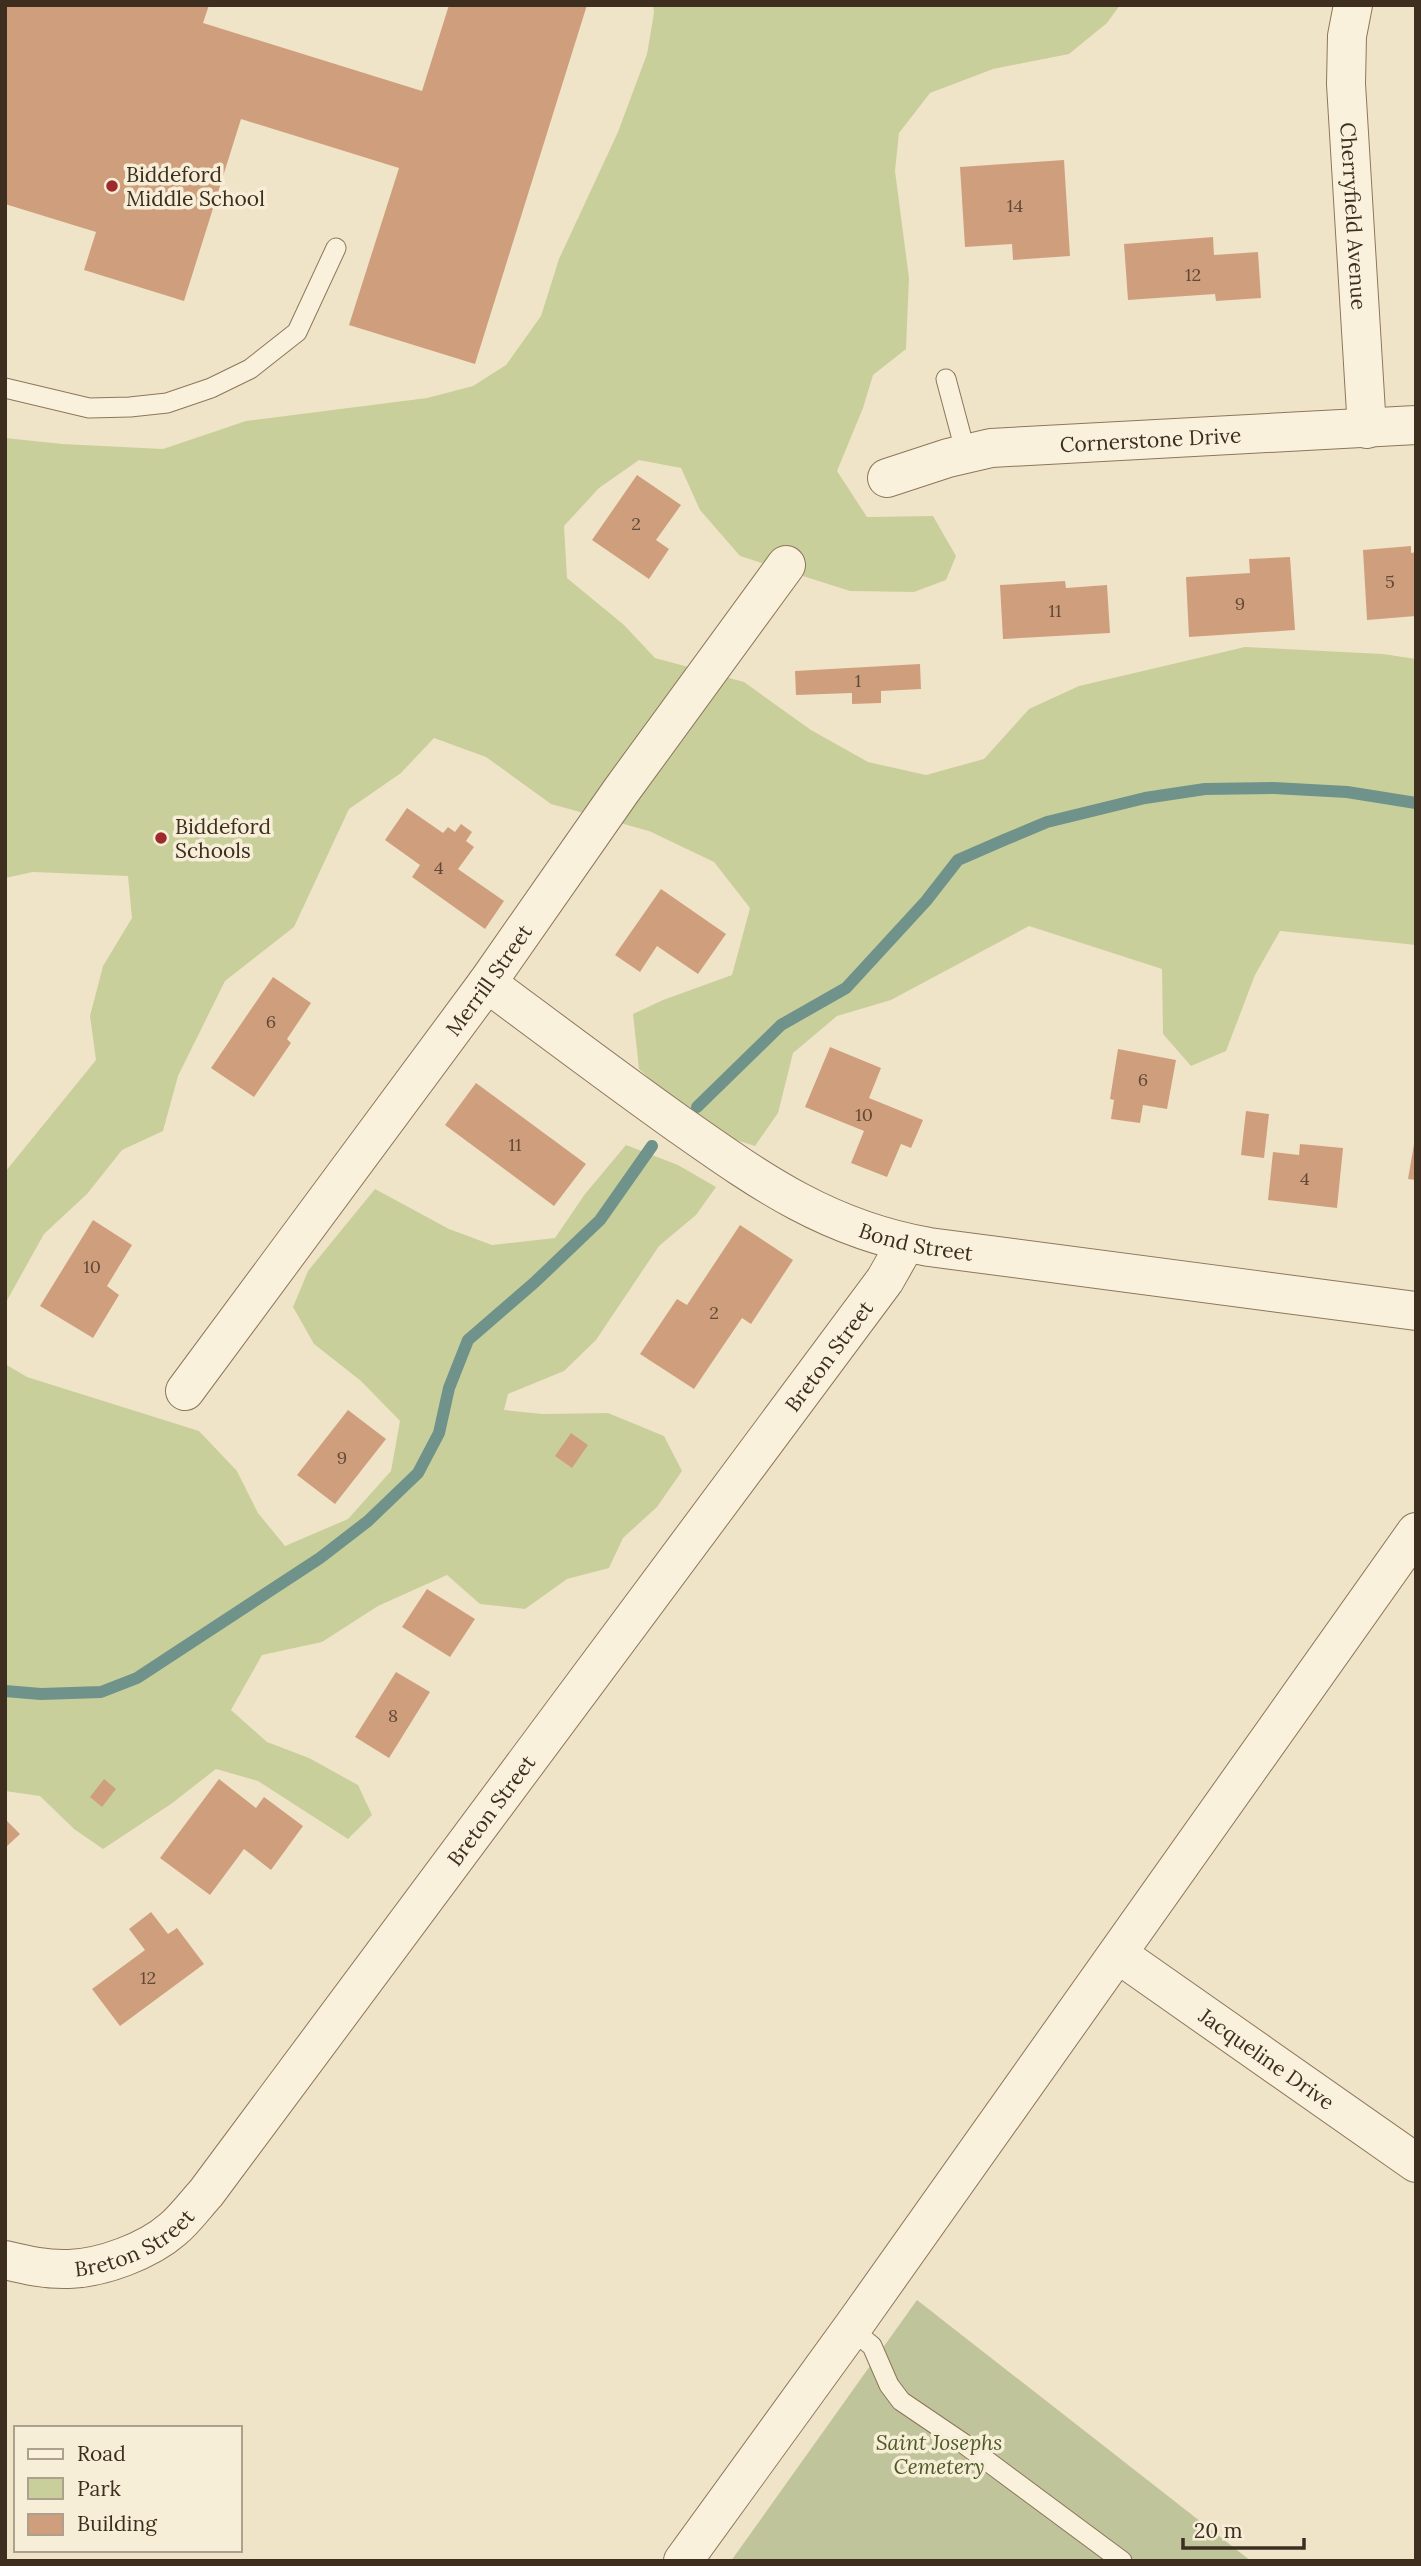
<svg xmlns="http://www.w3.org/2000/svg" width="1421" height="2566" font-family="Lora,serif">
	<rect width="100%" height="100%" fill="#f0e4c8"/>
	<g fill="#c9cf9b">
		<polygon points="653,5 1120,5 1107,23 1069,54 993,69 930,93 899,133 895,171 909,278 906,349 873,375 863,408 837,471 867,517 933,516 956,556 946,580 914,592 850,591 740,556 700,510 681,468 639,460 599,488 564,526 567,578 624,625 655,658 744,682 811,730 868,762 926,775 984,759 1029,709 1079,686 1245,647 1383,654 1416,659 1416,945 1280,931 1255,975 1226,1051 1191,1066 1163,1034 1162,969 1029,926 891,1000 837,1016 793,1053 778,1113 755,1146 708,1131 639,1069 633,1014 663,1000 732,975 750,908 714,862 649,831 551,804 486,757 434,738 401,773 349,809 294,927 225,981 178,1076 163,1131 122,1150 87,1194 44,1234 5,1304 5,1172 96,1060 90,1016 103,966 132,918 128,876 33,872 5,878 5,438 63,444 163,449 246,421 427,398 473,386 506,365 541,316 559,259 618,132 647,54 654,13"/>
		<polygon points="626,1145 678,1165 716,1187 696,1215 659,1246 596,1340 564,1371 508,1394 504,1410 543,1414 608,1413 664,1436 682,1471 657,1507 623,1538 609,1568 567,1579 525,1609 480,1604 447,1575 378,1606 322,1642 262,1655 231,1710 267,1742 309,1758 358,1785 372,1815 348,1839 258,1781 216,1769 171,1804 103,1849 74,1829 40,1796 5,1791 5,1364 27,1377 199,1431 237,1471 258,1513 285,1546 348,1519 391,1471 400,1421 361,1381 314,1344 293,1307 308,1271 375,1189 449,1229 492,1245 555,1238 585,1194"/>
	</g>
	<polygon fill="#bfc49a" points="917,2300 1251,2561 731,2561"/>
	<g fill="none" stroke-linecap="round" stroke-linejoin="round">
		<g stroke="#6f938a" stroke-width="12">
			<polyline points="697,1107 781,1025 846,988 926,901 958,860 1004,840 1047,822 1145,798 1205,789 1274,788 1347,792 1416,803"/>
			<polyline points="5,1691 41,1694 101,1692 137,1678 320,1558 368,1521 418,1473 439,1433 449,1388 468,1340 535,1282 600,1220 652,1146"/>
		</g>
	</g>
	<g fill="#cf9f7d">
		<polygon points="5,5 209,5 203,23 422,91 449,5 587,5 475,364 349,325 399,168 241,119 184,301 84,270 96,232 5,204"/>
		<polygon points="1064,160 1070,256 1013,260 1012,244 965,247 960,167"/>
		<polygon points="1213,237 1214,255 1258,252 1261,298 1216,301 1215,294 1128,300 1124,244"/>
		<polygon points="637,475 681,505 656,540 669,549 649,579 592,540"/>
		<polygon points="1411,546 1411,553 1416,552 1416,616 1367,620 1363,550"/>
		<polygon points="1290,557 1295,630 1189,637 1186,577 1250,573 1249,559"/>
		<polygon points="1065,581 1066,588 1107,585 1110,633 1003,639 1000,585"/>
		<polygon points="920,664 921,689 881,691 881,703 852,704 852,693 796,695 795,671"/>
		<polygon points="407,808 443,833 448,827 455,832 461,824 472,832 466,841 474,847 458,869 504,901 485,929 412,877 420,865 385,840"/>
		<polygon points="661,889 726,934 698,974 657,946 640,972 615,955"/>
		<polygon points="273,977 311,1003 287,1039 291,1043 254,1097 211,1068"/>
		<polygon points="830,1047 881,1068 869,1098 923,1120 911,1148 901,1144 887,1177 851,1163 864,1131 805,1107"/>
		<polygon points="1118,1049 1176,1060 1167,1109 1143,1105 1140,1123 1111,1119 1114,1100 1110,1099"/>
		<polygon points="476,1083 586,1164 554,1206 445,1125"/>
		<polygon points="1246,1111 1269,1114 1264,1158 1241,1155"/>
		<polygon points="1300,1144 1343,1148 1337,1208 1268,1200 1273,1152 1299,1155"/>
		<polygon points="1414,1144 1416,1145 1416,1180 1408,1179"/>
		<polygon points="93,1220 132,1245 107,1286 119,1295 93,1338 40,1306"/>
		<polygon points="740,1225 793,1260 751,1324 742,1318 694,1389 640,1354 677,1299 687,1305"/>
		<polygon points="348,1410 386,1439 335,1504 297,1475"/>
		<polygon points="571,1433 588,1445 572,1468 555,1456"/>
		<polygon points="427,1589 475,1619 450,1657 402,1627"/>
		<polygon points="396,1672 430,1692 389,1758 355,1737"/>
		<polygon points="104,1779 116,1789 102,1807 90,1797"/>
		<polygon points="219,1779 256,1808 264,1797 303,1826 271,1870 244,1849 210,1895 160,1858"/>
		<polygon points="5,1819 20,1834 5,1848"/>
		<polygon points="151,1912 168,1934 177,1928 204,1964 120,2026 92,1989 145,1950 129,1929"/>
	</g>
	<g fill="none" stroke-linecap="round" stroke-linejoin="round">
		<defs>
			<g id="lane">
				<polyline points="946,379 966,454"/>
				<polyline points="5,388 89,408 130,407 167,403 211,388 250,369 297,332 336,248"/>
				<polyline points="851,2329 872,2346 889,2385 901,2401 963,2443 1122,2561"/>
			</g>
			<g id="street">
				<path id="s1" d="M1353,5L1347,36L1346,84L1367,429"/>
				<path id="s2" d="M887,478L948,458L991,448L1416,425"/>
				<path id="s3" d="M487,983C549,1029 610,1075 673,1120C757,1179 825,1229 929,1247L1416,1311"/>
				<path id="s4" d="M185,1391L487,983L621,791L786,565"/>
				<path id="s5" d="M1118,1954L1416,2163"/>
				<path id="s6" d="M5,2260C26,2265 47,2270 69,2269C102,2268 148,2251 173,2229C185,2219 195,2205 206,2193L885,1280L906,1243"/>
				<polyline points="683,2561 857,2321 1416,1532"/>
			</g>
		</defs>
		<use href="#lane" stroke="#8d765c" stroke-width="21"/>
		<use href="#street" stroke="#8d765c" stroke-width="40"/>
		<use href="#lane" stroke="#faf1dc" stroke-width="19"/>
		<use href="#street" stroke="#faf1dc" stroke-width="38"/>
	</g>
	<g fill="#9e2a2b" stroke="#f7eed8" stroke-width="2.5">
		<circle cx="112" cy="186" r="7"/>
		<circle cx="161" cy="838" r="7"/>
	</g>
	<g text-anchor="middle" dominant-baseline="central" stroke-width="7" stroke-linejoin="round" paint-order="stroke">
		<g font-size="18" fill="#624a37">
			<text x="1015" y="205">14</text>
			<text x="1193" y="274">12</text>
			<text x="636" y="523">2</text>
			<text x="1390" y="581">5</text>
			<text x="1240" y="603">9</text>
			<text x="1055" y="610">11</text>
			<text x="858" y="680">1</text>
			<text x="439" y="867">4</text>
			<text x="271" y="1021">6</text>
			<text x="1143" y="1079">6</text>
			<text x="864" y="1114">10</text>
			<text x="515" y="1144">11</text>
			<text x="1305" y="1178">4</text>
			<text x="92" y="1266">10</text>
			<text x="714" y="1312">2</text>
			<text x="342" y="1457">9</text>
			<text x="393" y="1715">8</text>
			<text x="148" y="1977">12</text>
		</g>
		<g font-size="21" fill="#3d2e20" stroke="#f7eed8" text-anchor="start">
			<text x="126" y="174">Biddeford<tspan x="126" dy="24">Middle School</tspan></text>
			<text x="175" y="826">Biddeford<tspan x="175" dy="24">Schools</tspan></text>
		</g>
		<g font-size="21" fill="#3d2e20" stroke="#f7eed8">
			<text stroke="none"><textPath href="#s1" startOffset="212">Cherryfield Avenue</textPath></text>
			<text stroke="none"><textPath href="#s2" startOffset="268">Cornerstone Drive</textPath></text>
			<text stroke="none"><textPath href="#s4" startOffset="511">Merrill Street</textPath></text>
			<text stroke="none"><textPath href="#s3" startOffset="506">Bond Street</textPath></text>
			<text stroke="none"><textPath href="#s6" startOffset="1270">Breton Street</textPath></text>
			<text stroke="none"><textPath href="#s6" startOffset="704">Breton Street</textPath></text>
			<text stroke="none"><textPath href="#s5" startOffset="182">Jacqueline Drive</textPath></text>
			<text stroke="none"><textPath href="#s6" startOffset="136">Breton Street</textPath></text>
		</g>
		<g font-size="21" font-style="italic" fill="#4d5a26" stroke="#f7eed8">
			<text x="939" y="2442">Saint Josephs<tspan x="939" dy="24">Cemetery</tspan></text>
		</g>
	</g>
	<rect width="1421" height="2566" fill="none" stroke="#3d2e20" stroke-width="14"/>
	<rect x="14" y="2426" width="228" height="126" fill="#f7eed8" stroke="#ada18e" stroke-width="2"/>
	<rect x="28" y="2449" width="35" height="10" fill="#faf1dc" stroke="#ada18e" stroke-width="2"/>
	<text x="77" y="2461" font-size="21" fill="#3d2e20">Road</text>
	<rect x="28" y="2478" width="35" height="21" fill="#c9cf9b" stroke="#ada18e" stroke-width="2"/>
	<text x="77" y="2496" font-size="21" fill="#3d2e20">Park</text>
	<rect x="28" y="2514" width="35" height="21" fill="#cf9f7d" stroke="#ada18e" stroke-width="2"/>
	<text x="77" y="2531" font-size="21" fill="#3d2e20">Building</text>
	<path d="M1183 2538v10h121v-10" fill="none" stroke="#3d2e20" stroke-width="3.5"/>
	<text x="1194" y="2538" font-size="21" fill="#3d2e20" stroke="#f7eed8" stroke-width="5" paint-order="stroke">20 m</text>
</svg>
